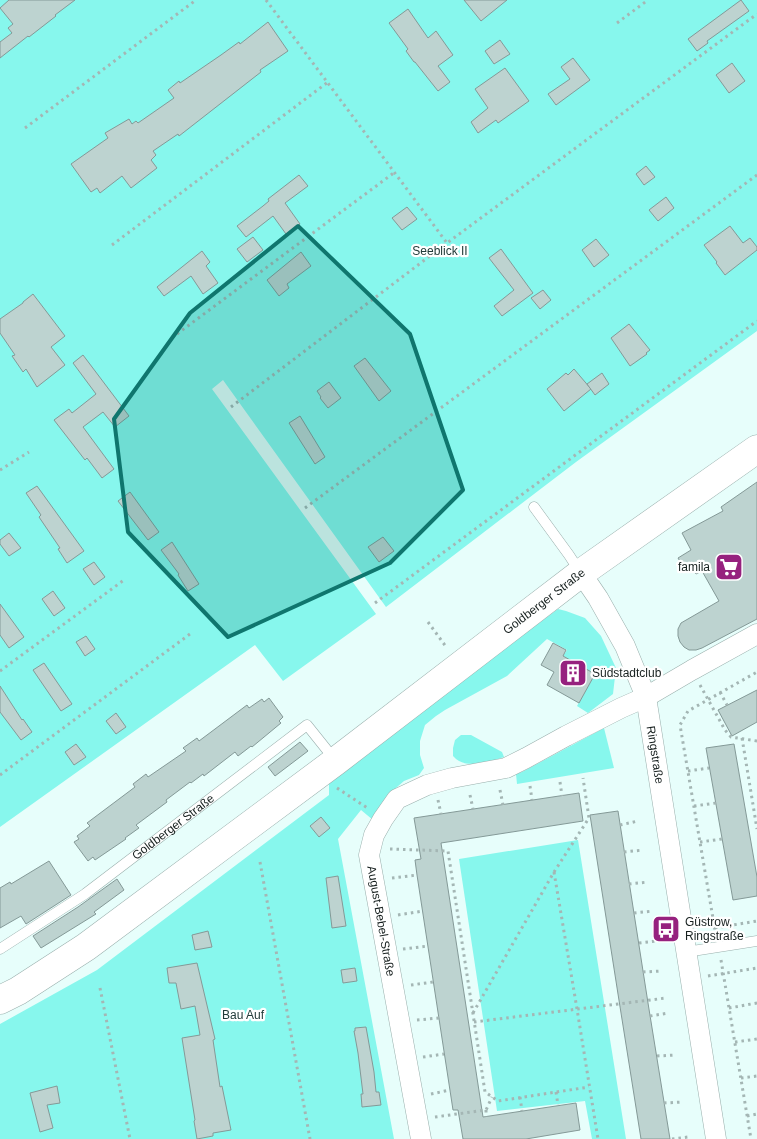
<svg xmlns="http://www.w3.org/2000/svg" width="757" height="1139" font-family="Arial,sans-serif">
	<rect width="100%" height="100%" fill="#e7fefb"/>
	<g fill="#87f7ed">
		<polygon points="0,0 757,0 757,331 576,462 386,607 223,380 212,389 376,614 283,681 255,645 0,827"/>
		<polygon points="558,609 566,611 585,618 601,636 616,668 613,694 588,713 577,706 595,674 563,656 567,650 547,639 507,676 445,710 436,716 425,725 420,741 420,755 424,768 419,775 404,781 389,794 373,820 361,810 338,839 394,1139 0,1139 0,1024 97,970 329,795 329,777"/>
		<polygon points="604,728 614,768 517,784 516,774 522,772"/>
		<path d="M461,735H471L502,752L504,757C493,761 471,768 459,761C457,760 455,758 453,756V748L455,740Z"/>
		<polygon points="578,840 626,1139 592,1139 585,1101 497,1111 459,859"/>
	</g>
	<g fill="#bdd3d0" stroke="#849997">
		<polygon points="9,0 75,0 55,15 56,16 29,37 28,36 0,58 0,42 12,33 8,28 13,24 0,8"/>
		<polygon points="464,0 507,0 481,21"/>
		<polygon points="741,0 749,11 707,41 708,43 697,51 688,39"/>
		<polygon points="408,9 428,38 436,31 453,55 438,66 450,82 438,91 415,62 414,62 406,51 408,49 389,23"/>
		<polygon points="268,22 288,51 260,70 261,72 179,136 178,134 153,151 156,155 151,160 157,168 131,188 122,176 100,193 97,188 91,192 71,164 108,138 105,133 129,119 132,124 136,121 138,123 174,98 168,90 179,81 180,83 221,55 239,42 240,44"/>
		<polygon points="500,40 510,54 494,64 485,51"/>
		<polygon points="573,58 590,80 556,105 548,94 570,79 561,67"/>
		<polygon points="732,63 745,81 729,93 716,75"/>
		<polygon points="505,68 529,101 498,123 496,120 478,133 471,122 488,108 475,89"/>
		<polygon points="646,166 655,177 644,185 636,174"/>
		<polygon points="299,175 308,186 285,203 300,224 286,234 273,216 246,237 237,226 263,206 269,201 268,199"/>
		<polygon points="666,197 674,208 658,221 649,210"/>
		<polygon points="407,207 417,219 402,230 392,218"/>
		<polygon points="730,226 743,243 750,238 757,247 757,250 725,275 716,263 717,262 704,245"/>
		<polygon points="253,237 263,250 247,262 237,249"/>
		<polygon points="596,239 609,255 594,267 582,250"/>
		<polygon points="501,249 533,293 502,316 494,306 514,290 489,258"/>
		<polygon points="202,251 210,262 206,266 218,283 203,294 191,276 164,296 157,287"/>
		<polygon points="301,252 311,266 287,284 289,288 279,296 267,280"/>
		<polygon points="543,290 551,300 540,309 531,298"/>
		<polygon points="33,294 65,336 51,347 65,365 37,387 26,369 23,372 12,356 15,355 0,333 0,319 23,303 23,302"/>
		<polygon points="629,324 650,350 646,353 647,354 630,366 611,338"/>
		<polygon points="83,355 129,416 115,427 103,412 83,427 114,469 102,478 87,458 85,460 54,420 69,409 72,413 96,394 73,363"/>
		<polygon points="365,358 391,391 379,401 354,366"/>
		<polygon points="574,369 591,389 564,411 547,389 566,373 568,375"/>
		<polygon points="602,373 609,384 595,395 587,384"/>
		<polygon points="329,382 341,398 328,408 320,398 321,397 317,391"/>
		<polygon points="300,416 325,457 315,464 289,423"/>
		<polygon points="757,482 757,619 702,648 696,650 689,650 684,647 680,642 678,636 678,629 681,623 719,601 702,571 696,574 692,566 685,570 678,558 691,550 682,533 723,511 721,507"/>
		<polygon points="37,486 84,551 67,563 58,549 60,548 39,517 41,515 26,493"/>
		<polygon points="130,492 159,532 148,540 118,501"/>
		<polygon points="9,533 21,548 9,556 0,544 0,540"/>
		<polygon points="383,537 394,551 379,562 368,547"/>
		<polygon points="172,542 199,584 188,591 178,575 179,574 161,550"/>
		<polygon points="94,562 105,577 94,585 83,569"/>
		<polygon points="53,591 65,608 54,616 42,599"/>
		<polygon points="0,604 24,637 9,648 0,635"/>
		<polygon points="86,636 95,649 85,656 76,642"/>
		<polygon points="553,643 566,650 563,656 595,674 579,703 547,685 554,672 541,665"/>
		<polygon points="44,663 72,704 61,711 33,670"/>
		<polygon points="0,686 22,720 23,719 32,732 21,740 0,712"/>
		<polygon points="757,690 757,722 732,736 718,710"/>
		<polygon points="269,698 283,717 279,721 281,723 252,747 251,746 238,756 235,752 204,776 203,774 191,783 190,782 166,800 167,802 136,825 139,828 125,838 126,839 95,860 93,857 88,861 74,842 79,839 77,836 90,826 87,823 135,787 133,784 146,774 148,777 186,751 183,748 197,738 199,741 247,705 249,708 262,699 264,702"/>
		<polygon points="116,713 126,727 116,734 106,721"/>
		<polygon points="300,742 308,751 275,776 268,767"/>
		<polygon points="76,744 86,757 74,765 65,752"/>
		<polygon points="734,744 757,877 757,896 733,900 706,748"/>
		<polygon points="579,793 583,821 441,843 483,1117 576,1103 580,1130 526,1139 463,1139 458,1110 453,1110 417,875 415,860 421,859 414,818"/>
		<polygon points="618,811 648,1003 670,1139 641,1139 618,994 590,815"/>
		<polygon points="321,817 330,828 319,837 310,826"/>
		<polygon points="49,861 71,895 26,924 21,916 0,928 0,888 10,882 11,884"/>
		<polygon points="338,876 346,926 332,928 326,878"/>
		<polygon points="117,879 124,890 94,912 96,914 41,948 33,936 78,907"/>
		<polygon points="208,931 212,947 195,950 192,935"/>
		<polygon points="197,963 215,1039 213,1040 220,1087 222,1086 231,1130 213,1133 213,1136 197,1139 194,1121 195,1120 182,1038 200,1035 195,1006 181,1009 176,983 169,983 167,968"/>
		<polygon points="355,968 357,981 343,983 341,970"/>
		<polygon points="366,1027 374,1072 376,1092 379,1092 381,1105 362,1107 361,1094 363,1094 358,1053 354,1031 355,1031 355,1028"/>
		<polygon points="57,1086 60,1103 47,1105 53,1128 40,1132 30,1093"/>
	</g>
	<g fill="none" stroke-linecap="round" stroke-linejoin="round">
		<defs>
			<g id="lane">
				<polyline points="534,507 569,555 580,572"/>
				<path id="s1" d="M0,949L85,894L307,725L335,760"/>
				<polyline points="686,952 757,941"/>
			</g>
			<g id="street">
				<path id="s2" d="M581,573L598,598L625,646L646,697L716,1139"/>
				<polyline points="421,1139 369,855 374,835 383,819 397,799 427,785 452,778 506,768 526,758 566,736 621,708 646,697 692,670 757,634"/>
			</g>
			<g id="secondary">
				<path id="s3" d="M0,1000L18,991L86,947L336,761L581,573L757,449"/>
			</g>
		</defs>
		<use href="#lane" stroke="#99afac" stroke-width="11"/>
		<use href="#street" stroke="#99afac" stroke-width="21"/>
		<use href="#secondary" stroke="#99afac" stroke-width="29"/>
		<g stroke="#a4b6b4" stroke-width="3" stroke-dasharray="2.5 4" stroke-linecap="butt">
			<polyline points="266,0 447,243"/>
			<polyline points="617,23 648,0"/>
			<polyline points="25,128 196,0"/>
			<polyline points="112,245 328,82"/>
			<polyline points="177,334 395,172"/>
			<polyline points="231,407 447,243 757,14"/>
			<polyline points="0,470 29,452"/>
			<polyline points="305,508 757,175"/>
			<polyline points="375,603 757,321"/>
			<polyline points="428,622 447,648"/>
			<polyline points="0,671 124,580"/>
			<polyline points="700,685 725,730 731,737 757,741"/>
			<polyline points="720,692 727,705"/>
			<polyline points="742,738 757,829"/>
			<polyline points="688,771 709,768"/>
			<polyline points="0,775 190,634"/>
			<polyline points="560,782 562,796"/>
			<polyline points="530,786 532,800"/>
			<polyline points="337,788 369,809"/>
			<polyline points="500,790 503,805"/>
			<polyline points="470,795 473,809"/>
			<polyline points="438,800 441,814"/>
			<polyline points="694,806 716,803"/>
			<polyline points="620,825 638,821"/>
			<polyline points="700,842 722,839"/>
			<polyline points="390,849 448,851 485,1092 498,1101 589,1087"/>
			<polyline points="624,852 643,850"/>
			<polyline points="260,862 310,1139"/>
			<polyline points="554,872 577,1009 598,1139"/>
			<polyline points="392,878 417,875"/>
			<polyline points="629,884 648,882"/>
			<polyline points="634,913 653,911"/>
			<polyline points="398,915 423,911"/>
			<polyline points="715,928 757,921"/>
			<polyline points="716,936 680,725 688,711 757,672"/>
			<polyline points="639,943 657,941"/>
			<polyline points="403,949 428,946"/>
			<polyline points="721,960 751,1139"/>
			<polyline points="643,972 662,971"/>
			<polyline points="708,976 757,968"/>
			<polyline points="411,985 433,982"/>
			<polyline points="100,988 130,1139"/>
			<polyline points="729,1008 757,1003"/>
			<polyline points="473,1013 554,872 589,818 583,778"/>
			<polyline points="650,1016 669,1013"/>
			<polyline points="417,1020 439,1018"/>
			<polyline points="474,1022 666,998"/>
			<polyline points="735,1042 757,1039"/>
			<polyline points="657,1056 675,1055"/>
			<polyline points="423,1057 444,1054"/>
			<polyline points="741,1078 757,1076"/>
			<polyline points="556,1092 558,1105"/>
			<polyline points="431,1094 450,1090"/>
			<polyline points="520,1097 522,1111"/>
			<polyline points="664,1103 683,1102"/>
			<polyline points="486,1110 486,1117"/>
			<polyline points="747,1116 757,1114"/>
			<polyline points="435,1117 486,1110 492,1097"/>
			<polyline points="672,1139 688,1137"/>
		</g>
		<use href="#lane" stroke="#fff" stroke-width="10"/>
		<use href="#street" stroke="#fff" stroke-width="20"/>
		<use href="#secondary" stroke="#fff" stroke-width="28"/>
	</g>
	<path fill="#0f766e" fill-opacity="0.2" stroke="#0f766e" stroke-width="4" stroke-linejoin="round" d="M298,226L410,334L463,490L390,563L228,637L128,532L114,419L190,313Z"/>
	<defs>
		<symbol id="supermarket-square" viewBox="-11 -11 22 22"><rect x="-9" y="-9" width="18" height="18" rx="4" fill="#96217e" stroke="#fff"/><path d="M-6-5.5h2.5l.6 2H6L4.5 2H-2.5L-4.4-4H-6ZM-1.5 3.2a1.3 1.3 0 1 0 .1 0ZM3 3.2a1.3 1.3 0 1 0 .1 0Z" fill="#fff"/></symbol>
		<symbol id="building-square" viewBox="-11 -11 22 22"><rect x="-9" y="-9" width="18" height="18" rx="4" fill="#96217e" stroke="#fff"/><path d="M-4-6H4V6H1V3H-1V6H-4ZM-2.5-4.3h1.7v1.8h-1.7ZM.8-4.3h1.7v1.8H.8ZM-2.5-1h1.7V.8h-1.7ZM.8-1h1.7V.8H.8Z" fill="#fff"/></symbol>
		<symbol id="bus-square" viewBox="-11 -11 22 22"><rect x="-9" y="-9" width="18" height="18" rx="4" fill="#96217e" stroke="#fff"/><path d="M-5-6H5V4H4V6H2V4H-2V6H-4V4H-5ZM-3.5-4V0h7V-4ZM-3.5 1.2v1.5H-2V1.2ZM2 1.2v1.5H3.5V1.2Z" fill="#fff"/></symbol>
	</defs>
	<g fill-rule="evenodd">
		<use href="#supermarket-square" x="713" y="551" width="32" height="32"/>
		<use href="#building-square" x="557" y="657" width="32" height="32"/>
		<use href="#bus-square" x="650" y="913" width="32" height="32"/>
	</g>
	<g text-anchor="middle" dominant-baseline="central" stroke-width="4.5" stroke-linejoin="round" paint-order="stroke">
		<g font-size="12" fill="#223b39" stroke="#fff">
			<text x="440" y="251">Seeblick II</text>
			<text x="243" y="1015">Bau Auf</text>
		</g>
		<g font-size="12" fill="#17201f" stroke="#fff" text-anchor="start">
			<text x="710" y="567" text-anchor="end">famila</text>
			<text x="592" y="673">Südstadtclub</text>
			<text x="685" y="922">Güstrow,<tspan x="685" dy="14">Ringstraße</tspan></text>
		</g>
		<g font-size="12" fill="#17201f" stroke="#fff">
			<text stroke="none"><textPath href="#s3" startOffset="675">Goldberger Straße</textPath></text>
			<text stroke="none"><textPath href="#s2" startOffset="199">Ringstraße</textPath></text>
			<text stroke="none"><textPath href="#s1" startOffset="212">Goldberger Straße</textPath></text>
			<text transform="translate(381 921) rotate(80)">August-Bebel-Straße</text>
		</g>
	</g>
</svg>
